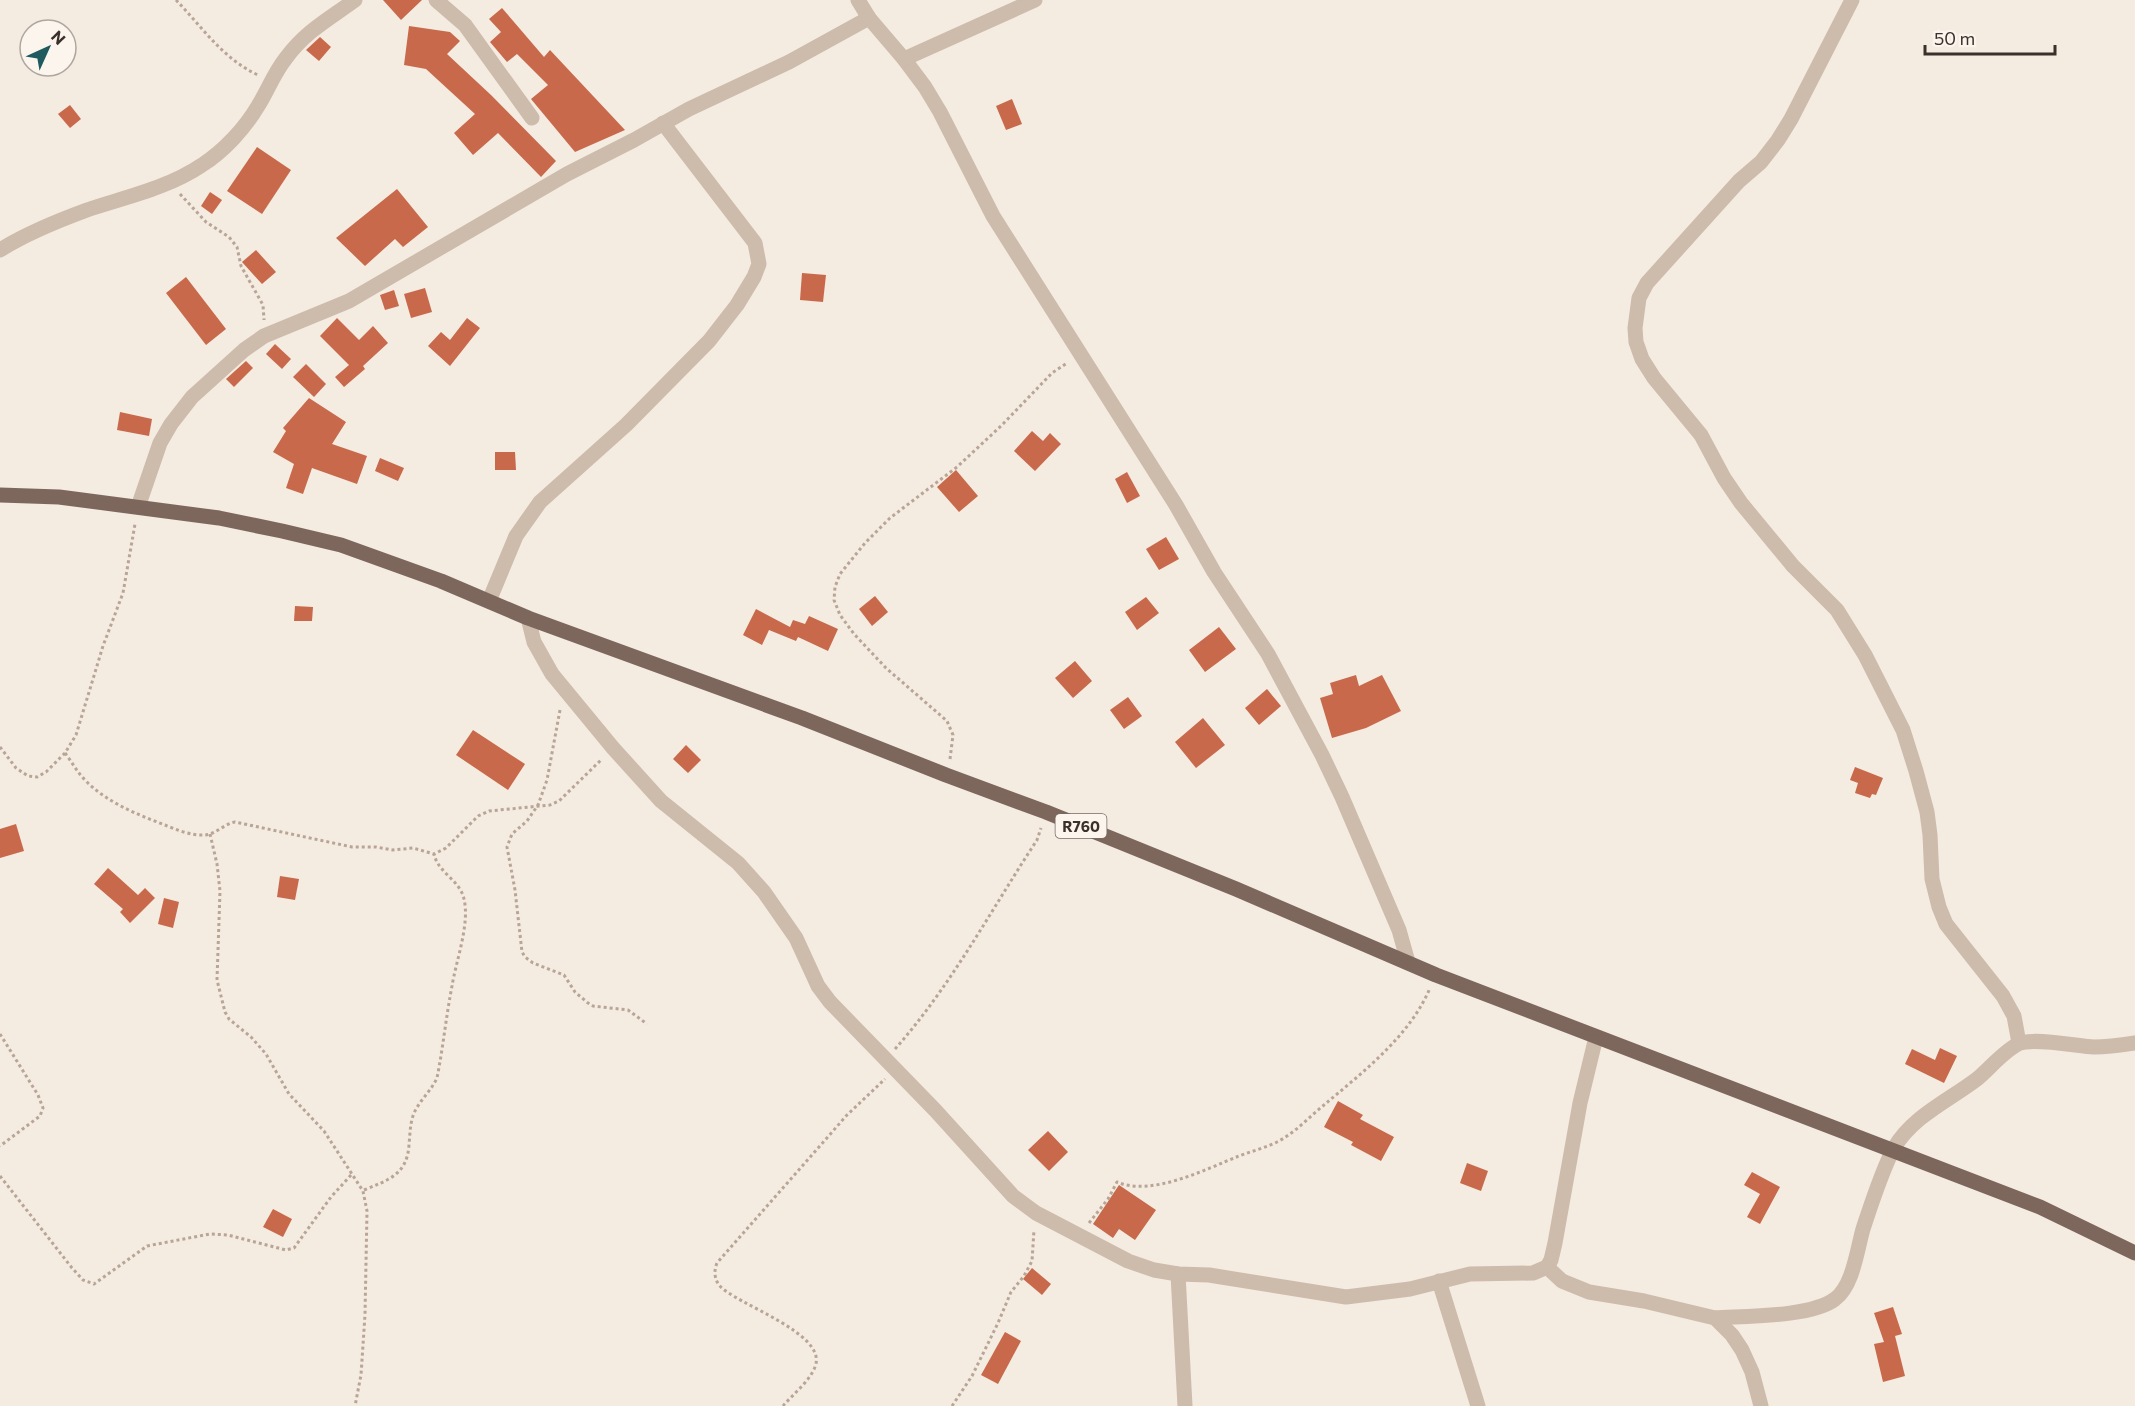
<svg xmlns="http://www.w3.org/2000/svg" width="2135" height="1406" font-family="Commissioner,sans-serif">
	<rect width="100%" height="100%" fill="#f4ebe1"/>
	<g fill="#c8694b">
		<polygon points="383,0 422,0 401,20"/>
		<polygon points="502,8 544,57 550,50 625,130 575,152 531,99 548,85 517,54 507,62 490,42 501,32 489,19"/>
		<polygon points="409,26 450,32 460,41 447,54 491,95 556,161 541,177 498,133 473,155 454,133 475,114 426,69 404,65"/>
		<polygon points="320,37 331,47 319,61 306,50"/>
		<polygon points="1012,99 1022,124 1006,130 996,106"/>
		<polygon points="70,105 81,119 70,128 58,114"/>
		<polygon points="257,147 291,170 262,214 227,191"/>
		<polygon points="397,189 428,227 403,247 395,239 365,266 336,238"/>
		<polygon points="210,192 222,200 212,214 201,206"/>
		<polygon points="256,250 276,272 262,284 242,262"/>
		<polygon points="802,273 826,275 823,302 800,300"/>
		<polygon points="186,277 226,329 206,345 166,293"/>
		<polygon points="425,288 432,312 411,318 404,294"/>
		<polygon points="394,290 399,306 385,310 380,295"/>
		<polygon points="337,318 359,340 373,326 388,343 363,366 365,369 344,387 335,377 349,365 320,336"/>
		<polygon points="467,318 480,328 450,366 428,346 441,332 450,340"/>
		<polygon points="275,344 291,359 282,369 266,354"/>
		<polygon points="246,361 253,368 234,387 226,379"/>
		<polygon points="306,364 326,384 314,397 293,377"/>
		<polygon points="309,398 346,422 332,444 367,456 357,484 312,468 303,494 286,488 294,464 273,452 286,431 283,428"/>
		<polygon points="120,412 152,419 149,436 117,430"/>
		<polygon points="1032,431 1043,441 1050,433 1061,444 1035,471 1014,451"/>
		<polygon points="495,452 515,452 516,470 495,470"/>
		<polygon points="380,458 404,468 398,481 375,471"/>
		<polygon points="956,470 978,496 959,512 937,487"/>
		<polygon points="1127,472 1140,496 1127,503 1115,479"/>
		<polygon points="1166,537 1179,559 1159,570 1146,549"/>
		<polygon points="875,596 888,612 872,626 859,609"/>
		<polygon points="1146,597 1159,613 1137,630 1125,612"/>
		<polygon points="295,606 313,607 312,621 294,621"/>
		<polygon points="756,609 790,627 793,620 805,624 809,616 838,629 828,651 798,637 796,641 769,630 762,645 743,635"/>
		<polygon points="1219,627 1236,649 1205,672 1189,650"/>
		<polygon points="1075,661 1092,681 1073,698 1055,678"/>
		<polygon points="1356,675 1359,686 1382,675 1401,711 1366,728 1332,738 1320,698 1333,694 1330,683"/>
		<polygon points="1267,689 1281,706 1259,725 1245,708"/>
		<polygon points="1128,697 1142,716 1124,729 1110,710"/>
		<polygon points="1203,718 1225,745 1196,768 1175,742"/>
		<polygon points="473,730 525,764 508,790 456,755"/>
		<polygon points="686,745 701,760 688,773 673,759"/>
		<polygon points="1855,767 1883,778 1876,795 1872,794 1870,798 1855,793 1858,783 1850,780"/>
		<polygon points="16,824 24,851 0,858 0,829"/>
		<polygon points="108,868 138,895 145,888 155,898 130,923 120,912 123,909 94,884"/>
		<polygon points="280,876 299,879 295,900 277,897"/>
		<polygon points="164,898 179,902 173,928 158,924"/>
		<polygon points="1940,1048 1957,1056 1944,1083 1905,1064 1912,1049 1935,1060"/>
		<polygon points="1338,1101 1363,1115 1360,1119 1394,1137 1381,1161 1351,1145 1353,1142 1324,1127"/>
		<polygon points="1048,1131 1068,1152 1049,1171 1028,1150"/>
		<polygon points="1467,1163 1488,1171 1481,1191 1460,1183"/>
		<polygon points="1752,1172 1780,1187 1760,1224 1747,1217 1760,1194 1744,1185"/>
		<polygon points="1119,1185 1156,1210 1135,1240 1119,1229 1113,1238 1093,1224"/>
		<polygon points="273,1209 292,1219 283,1237 263,1227"/>
		<polygon points="1032,1268 1051,1284 1042,1295 1023,1279"/>
		<polygon points="1893,1307 1902,1334 1895,1336 1905,1376 1883,1382 1874,1344 1884,1342 1874,1313"/>
		<polygon points="1005,1332 1021,1341 998,1384 981,1375"/>
	</g>
	<g fill="none" stroke-linecap="round" stroke-linejoin="round">
		<g stroke="#b9a596" stroke-width="3" stroke-dasharray="3 3" stroke-linecap="butt">
			<path d="M176,0C202,27 223,59 258,75"/>
			<polyline points="180,194 206,222 229,237 237,247 241,266 263,305 264,320"/>
			<polyline points="560,710 547,780 538,805 527,821 512,834 507,847 515,890 522,952 525,957 533,963 564,975 575,992 588,1003 593,1006 628,1010 647,1024"/>
			<polyline points="0,747 16,768 28,776 37,777 46,772 65,753 76,735 103,646 123,593 135,524"/>
			<path d="M65,753C72,762 77,772 85,780C106,802 136,814 165,825C177,830 192,836 205,835C216,834 224,824 235,822L352,847H376L393,850L413,848L434,854L446,848L478,816L489,811L550,805L559,801L601,760"/>
			<polyline points="950,759 953,735 947,721 886,668 854,634 840,615 834,600 835,587 840,574 865,543 890,518 957,467 1002,425 1052,373 1067,363"/>
			<polyline points="210,834 217,864 220,891 217,980 225,1012 229,1019 251,1037 266,1054 289,1094 324,1131 363,1191 367,1211 365,1315 361,1375 355,1406"/>
			<polyline points="0,1034 38,1095 43,1108 40,1116 0,1146"/>
			<path d="M895,1049C951,986 991,910 1037,840L1041,828"/>
			<polyline points="0,1176 72,1268 83,1280 94,1284 147,1246 210,1234 228,1235 286,1250 294,1248 331,1197 352,1174"/>
			<path d="M364,1190C388,1180 407,1175 409,1145C410,1134 410,1123 414,1113C420,1100 431,1091 437,1078C443,1048 446,1017 452,986C456,961 470,924 464,899C460,880 438,873 434,854"/>
			<path d="M1089,1223L1108,1199L1117,1182C1152,1197 1206,1169 1239,1156C1252,1151 1265,1148 1277,1142C1295,1133 1309,1117 1324,1105C1363,1072 1410,1036 1430,988"/>
			<path d="M783,1406C793,1394 809,1382 815,1367C829,1333 734,1304 719,1285C714,1278 714,1270 717,1263L847,1115L885,1079"/>
			<polyline points="952,1406 972,1376 998,1323 1011,1292 1024,1276 1032,1261 1034,1230"/>
		</g>
		<g stroke="#cdbbac" stroke-width="15">
			<polyline points="436,0 465,25 532,118"/>
			<polyline points="858,0 869,18 904,59 925,87 940,112 993,216 1176,505 1214,572 1268,654 1322,755 1342,797 1399,930 1408,962"/>
			<polyline points="1852,0 1791,119 1778,140 1761,162 1739,181 1647,283 1639,298 1635,328 1636,342 1642,359 1654,378 1701,435 1724,478 1741,503 1793,566 1837,610 1865,655 1903,730 1916,771 1927,812 1930,835 1932,879 1939,907 1946,924 2003,996 2014,1016 2019,1043"/>
			<polyline points="904,59 1035,0"/>
			<path d="M0,250C27,233 57,221 87,210C126,197 168,188 202,165C224,151 245,128 258,106C268,90 274,73 286,58C306,31 329,19 355,0"/>
			<polyline points="138,507 160,443 171,424 192,397 244,350 264,336 349,301 567,174 634,140 689,109 789,62 869,18"/>
			<polyline points="489,601 516,536 540,502 626,425 709,341 737,305 754,277 759,264 755,243 663,123"/>
			<polyline points="528,618 534,642 552,674 613,748 661,801 738,863 764,892 796,938 818,986 830,1002 935,1110 1013,1196 1036,1213 1128,1261 1154,1270 1178,1274 1209,1275 1346,1297 1410,1289 1470,1274 1533,1273 1547,1267 1551,1260 1555,1243 1580,1103 1596,1037"/>
			<polyline points="1547,1267 1562,1281 1589,1292 1644,1301 1715,1318 1732,1335 1742,1350 1752,1372 1761,1406"/>
			<polyline points="1178,1274 1185,1406"/>
			<polyline points="1439,1281 1478,1406"/>
			<path d="M1715,1318C1745,1316 1812,1317 1835,1299C1853,1286 1857,1250 1863,1229C1871,1205 1882,1170 1894,1148C1913,1116 1948,1101 1977,1079C1990,1068 2003,1052 2018,1044C2031,1037 2077,1046 2094,1047C2108,1047 2122,1045 2135,1043"/>
		</g>
		<polyline stroke="#7d675c" stroke-width="15" points="0,495 59,497 219,518 282,531 341,545 441,581 528,618 802,718 946,775 1046,812 1236,889 1436,975 2040,1207 2135,1253"/>
	</g>
	<g text-anchor="middle" dominant-baseline="central" stroke-width="4.5" stroke-linejoin="round" paint-order="stroke">
		<rect fill="#fbf5ee" stroke="#756b66" stroke-width="1.5" x="1055.5" y="814" width="51" height="24" rx="4.5"/>
		<g font-size="15" font-weight="bold" fill="#3b302b">
			<text x="1081" y="826">R760</text>
		</g>
	</g>
	<g transform="translate(48 48) rotate(45)"><circle r="28" fill="#fbf5ee" stroke="#aea6a0" stroke-width="1.5"/>
	<path d="M0-4.5L10 22L0 15L-10 22Z" fill="#1f5a5e"/>
	<text y="-9" font-size="16" font-weight="bold" text-anchor="middle" fill="#3b302b">N</text>
	</g>
	<path d="M1925 45v9h130v-9" fill="none" stroke="#3b302b" stroke-width="3"/>
	<text x="1934" y="45" font-size="18" fill="#3b302b" stroke="#fbf5ee" stroke-width="4.5" paint-order="stroke">50 m</text>
</svg>
